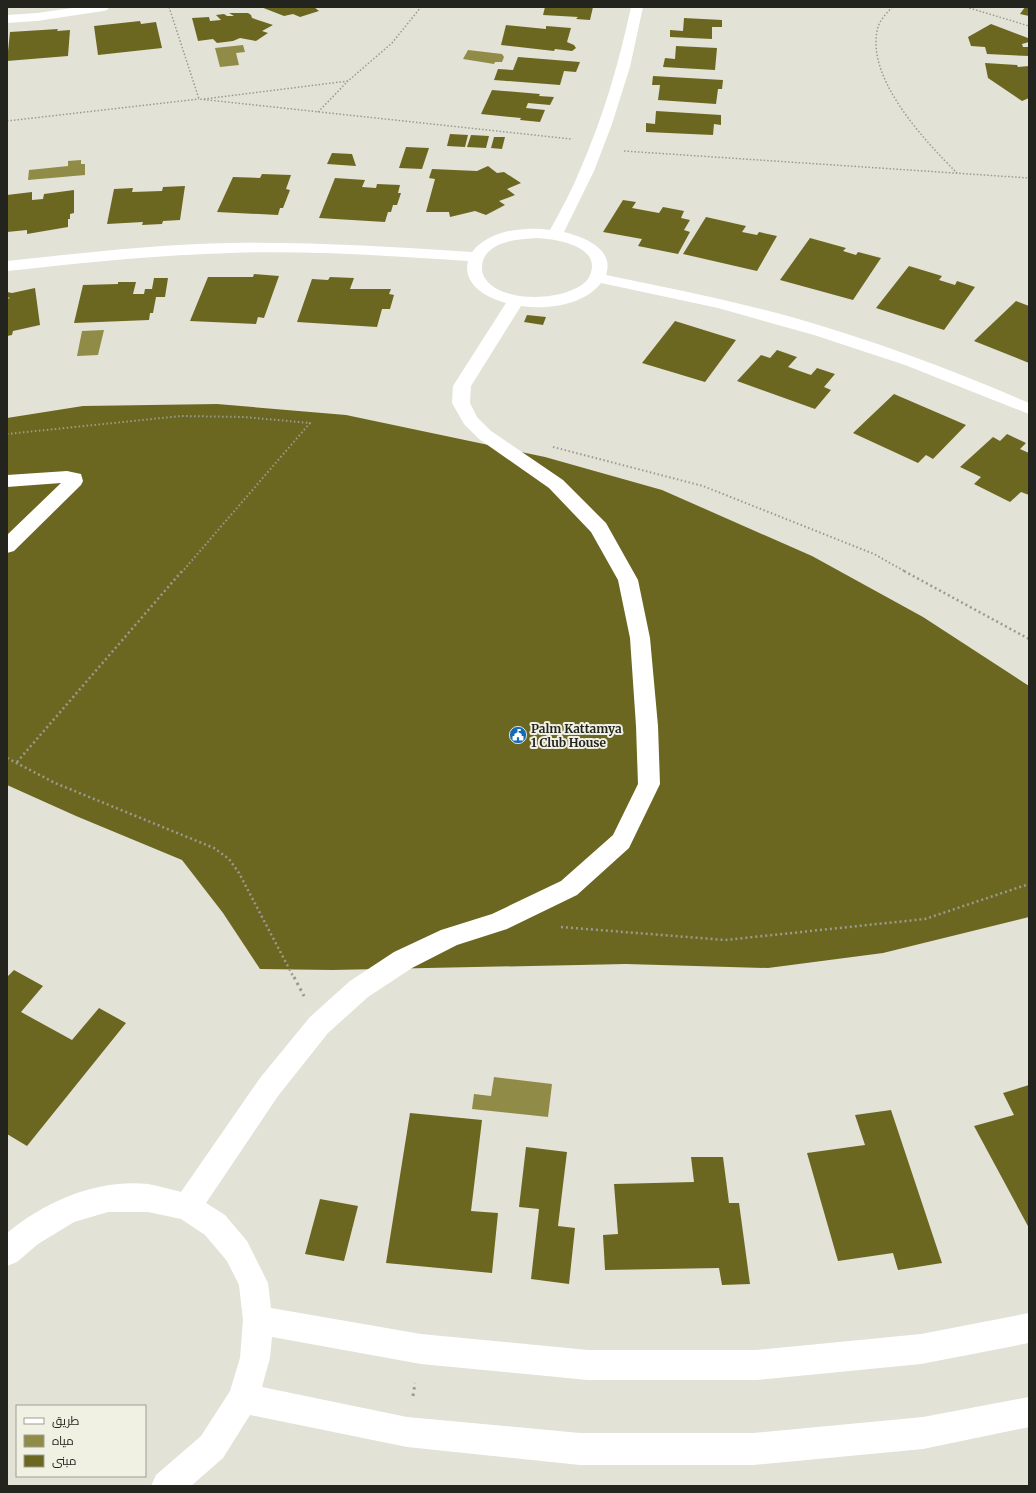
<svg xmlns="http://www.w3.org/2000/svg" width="1036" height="1493" font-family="Merriweather,Cairo,serif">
	<rect width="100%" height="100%" fill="#e3e2d6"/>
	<g fill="#908c47">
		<polygon points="243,45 245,52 236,53 239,65 220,67 215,48"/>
		<polygon points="468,50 502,54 504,57 502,62 495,62 494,64 463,59"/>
		<polygon points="81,160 81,164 85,164 85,175 28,180 29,170 68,166 68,161"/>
		<polygon points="104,330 98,355 77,356 82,331"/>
		<polygon points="494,1077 552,1084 548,1117 472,1109 474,1094 491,1096"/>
	</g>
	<g fill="#6c6720">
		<polygon points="261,7 314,7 319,11 300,17 293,14 284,16"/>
		<polygon points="545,7 593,7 590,20 576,19 578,17 543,15"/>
		<polygon points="1025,7 1029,7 1029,16 1020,14"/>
		<polygon points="229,13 248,13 251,15 252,18 273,25 262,31 268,33 256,41 240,38 233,41 217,43 213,39 198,41 192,18 209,17 210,21 221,20 216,15 224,14 227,16 234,16"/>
		<polygon points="684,18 722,20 722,27 712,27 712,39 670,37 670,30 683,31"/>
		<polygon points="140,21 141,24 156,22 162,48 98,55 94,26"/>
		<polygon points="991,24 1028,38 1029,42 1022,44 1023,47 1029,47 1029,56 987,54 985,47 971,46 968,37"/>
		<polygon points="506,25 546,29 546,26 571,28 567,42 574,45 576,48 572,51 555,49 554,51 501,45"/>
		<polygon points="58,29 57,31 70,30 68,56 7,61 10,32"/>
		<polygon points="676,46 717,48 715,70 663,67 665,58 675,59"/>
		<polygon points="518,57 580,62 576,72 564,71 560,85 494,80 498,69 513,70"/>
		<polygon points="985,63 1017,65 1018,67 1029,66 1029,98 1022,101 988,78"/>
		<polygon points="653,76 723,80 722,89 718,89 716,104 658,100 660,85 652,85"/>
		<polygon points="492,90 540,94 539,96 554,97 550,105 528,103 526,108 545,110 540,122 520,120 521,118 481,114"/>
		<polygon points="656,111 721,115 721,125 714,124 713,135 646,132 646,123 655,124"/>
		<polygon points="450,134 468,135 465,147 447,146"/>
		<polygon points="471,135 489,136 486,148 467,147"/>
		<polygon points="494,137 505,137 502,149 491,148"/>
		<polygon points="406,147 429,148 422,169 399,168"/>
		<polygon points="332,153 352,154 356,166 327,164"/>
		<polygon points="488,166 497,173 504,172 521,183 507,189 515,195 499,201 505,205 486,215 475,211 450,217 449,212 426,212 435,179 429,178 432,169 477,171"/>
		<polygon points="262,174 291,175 286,189 290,190 283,208 280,208 278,215 217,212 233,177 260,178"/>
		<polygon points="335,178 365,180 362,187 376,188 377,184 400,185 398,193 401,193 397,205 393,205 391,212 388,212 385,222 319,218"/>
		<polygon points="185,186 180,220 163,221 162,224 142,225 143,222 107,224 114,189 133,188 132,192 162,191 163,187"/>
		<polygon points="74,190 74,213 70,214 70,219 68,219 68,227 27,234 27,230 7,232 7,195 32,192 32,200 43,199 44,194"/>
		<polygon points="623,200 636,202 632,208 659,213 663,207 684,211 681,218 690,220 684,230 690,232 678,254 638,246 642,239 603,232"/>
		<polygon points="706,217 746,226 742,232 757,235 759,232 777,236 757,271 683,254"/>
		<polygon points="810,238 846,248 843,251 856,255 858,252 881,258 853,300 780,280"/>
		<polygon points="909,266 942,276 939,280 955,285 957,281 975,287 944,330 876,308"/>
		<polygon points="254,274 279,276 264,318 258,317 256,324 190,321 208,277 253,277"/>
		<polygon points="330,277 354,278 350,289 391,289 389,294 394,295 390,309 382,309 377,327 297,322 312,279 328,280"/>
		<polygon points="154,278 168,278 165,297 156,297 153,313 150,313 149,320 74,323 83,285 118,284 118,282 136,282 133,294 144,294 145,289 152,289"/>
		<polygon points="35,288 40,325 13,331 12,335 7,336 7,299 10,298 7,297 7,292 12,293"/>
		<polygon points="1016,301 1029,306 1029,363 974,341"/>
		<polygon points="527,315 546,317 543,325 524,322"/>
		<polygon points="675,321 736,340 705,382 642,363"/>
		<polygon points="777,350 797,357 788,367 811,375 817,368 835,374 824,387 831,390 815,409 737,381 761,355 770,358"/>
		<polygon points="894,394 966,425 933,459 926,455 918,463 853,433"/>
		<polygon points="217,404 346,415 545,457 662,490 812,556 923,617 1029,686 1029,917 883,953 768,968 626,964 332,970 260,969 223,913 182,860 76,816 7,785 7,418 83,406"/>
		<polygon points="1007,434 1026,443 1020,449 1029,453 1029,495 1021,492 1010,502 974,484 981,477 960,467 993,437 1000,441"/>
		<polygon points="14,970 43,986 21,1012 72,1040 99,1008 126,1023 27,1146 7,1134 7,977"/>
		<polygon points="1029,1085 1029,1228 974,1126 1014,1115 1003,1093"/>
		<polygon points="891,1110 942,1263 898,1270 893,1253 838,1261 807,1153 865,1145 855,1115"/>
		<polygon points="410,1113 482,1120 471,1211 498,1213 492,1273 386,1263"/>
		<polygon points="526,1147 567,1152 558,1226 575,1228 569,1284 531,1279 539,1209 519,1207"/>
		<polygon points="691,1157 723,1157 729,1203 739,1203 750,1284 722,1285 719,1268 605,1270 603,1235 618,1234 614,1184 694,1182"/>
		<polygon points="320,1199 358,1206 344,1261 305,1254"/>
	</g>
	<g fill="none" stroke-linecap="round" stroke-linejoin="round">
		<g stroke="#9b9a91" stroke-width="1.5" stroke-dasharray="1.5 2" stroke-linecap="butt">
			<polyline points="169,7 199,99 571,139"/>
			<path d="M892,7C887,13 880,20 878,27C864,77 925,141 957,173"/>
			<polyline points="966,7 1029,26"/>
			<polyline points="204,99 348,81 392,43 421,7"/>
			<polyline points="318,112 348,81"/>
			<polyline points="7,121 199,99"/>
			<polyline points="624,151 1029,178"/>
		</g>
		<g stroke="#9b9a91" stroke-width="2" stroke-dasharray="1.5 2.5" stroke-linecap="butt">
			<polyline points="7,434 181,416 244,417 310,423 182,572"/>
			<polyline points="553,447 703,486 874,554 906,572"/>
		</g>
		<g stroke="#9b9a91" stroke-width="2.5" stroke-dasharray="2 3" stroke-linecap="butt">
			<polyline points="904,571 1029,639"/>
			<polyline points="7,758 55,783 214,848 229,859 239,873 294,978"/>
			<polyline points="17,762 182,571"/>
			<polyline points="561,927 725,940 925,919 1029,884"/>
		</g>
		<g stroke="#9b9a91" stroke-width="3" stroke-dasharray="2.5 4" stroke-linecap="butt">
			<polyline points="294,977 304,996"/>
			<polyline points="413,1396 415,1383"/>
		</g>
		<g fill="#fff" fill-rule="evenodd">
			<polygon points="79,7 109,7 107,10 103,11 37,21 7,23 7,15 37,13"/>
			<path d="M631,7H643L630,67L612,124L594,171L564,232C584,237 615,249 606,275C670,288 733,301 795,318C875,341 953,370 1029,403V414L905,365L814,335L718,308L601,283C584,305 547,310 521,306L471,386L470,403L477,417L491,431L563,480L606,523L638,580L650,638L658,726L660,784L629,848L577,895L507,929L457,945L412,968L368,997L328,1033L278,1096L206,1203L225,1215L247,1241L268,1283L271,1308L421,1334L588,1350H756L921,1334L1029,1313V1343L921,1364L756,1380H588L421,1364L272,1337L270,1358L262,1387L407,1417L580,1433H753L923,1417L1029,1397V1427L923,1449L753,1465H580L407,1447L250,1415L223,1458L191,1486H151L156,1475L201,1436L230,1391L240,1358L243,1320L239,1285L227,1261L205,1235L181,1219L148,1212H108L74,1222L38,1244L17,1262L7,1266V1233C46,1201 97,1179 148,1184C159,1186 170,1189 181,1192L260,1078L310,1017L350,981L394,952L441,930L492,914L561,881L613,835L638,784L636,726L630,638L618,580L591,532L549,488L479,439L464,424L452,403L453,386L506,303C487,298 462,285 468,261C389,256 310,250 231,253C156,255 82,263 7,271V261C82,253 158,244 233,243C313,242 392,247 472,252C489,230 525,226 550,230C561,210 572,190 580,170C603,118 619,63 631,7ZM537,238C556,239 602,246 590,275C587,284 575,289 567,292C545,300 498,300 485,278C482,274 482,269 482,266C484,241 519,239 537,238Z"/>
			<polygon points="67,471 81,474 83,481 81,485 14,551 7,553 7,535 61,483 7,487 7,475"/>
		</g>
	</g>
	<defs>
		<symbol id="civic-disc" viewBox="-11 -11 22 22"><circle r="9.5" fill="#136ab8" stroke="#f0f0e3"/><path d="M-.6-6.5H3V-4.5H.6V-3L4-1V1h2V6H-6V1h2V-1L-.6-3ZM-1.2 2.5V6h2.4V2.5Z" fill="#fff"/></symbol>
	</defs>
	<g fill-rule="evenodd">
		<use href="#civic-disc" x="508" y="725" width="20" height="20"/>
	</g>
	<g text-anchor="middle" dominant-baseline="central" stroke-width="4" stroke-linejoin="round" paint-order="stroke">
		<g font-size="12" font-weight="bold" fill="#24241f" stroke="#f0f0e3" text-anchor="start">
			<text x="531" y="728">Palm Kattamya<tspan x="531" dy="14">1 Club House</tspan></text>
		</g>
	</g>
	<rect width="1036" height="1493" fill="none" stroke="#24241f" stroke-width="16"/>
	<rect x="16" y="1405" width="130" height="72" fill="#f0f0e3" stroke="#9e9e95"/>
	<rect x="24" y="1418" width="20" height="6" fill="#ffffff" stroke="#9e9e95"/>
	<text x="52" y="1425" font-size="12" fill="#24241f">طريق</text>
	<rect x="24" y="1435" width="20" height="12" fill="#908c47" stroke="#9e9e95"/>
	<text x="52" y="1445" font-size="12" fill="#24241f">مياه</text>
	<rect x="24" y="1455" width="20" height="12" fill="#6c6720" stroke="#9e9e95"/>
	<text x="52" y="1465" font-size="12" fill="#24241f">مبنى</text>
</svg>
